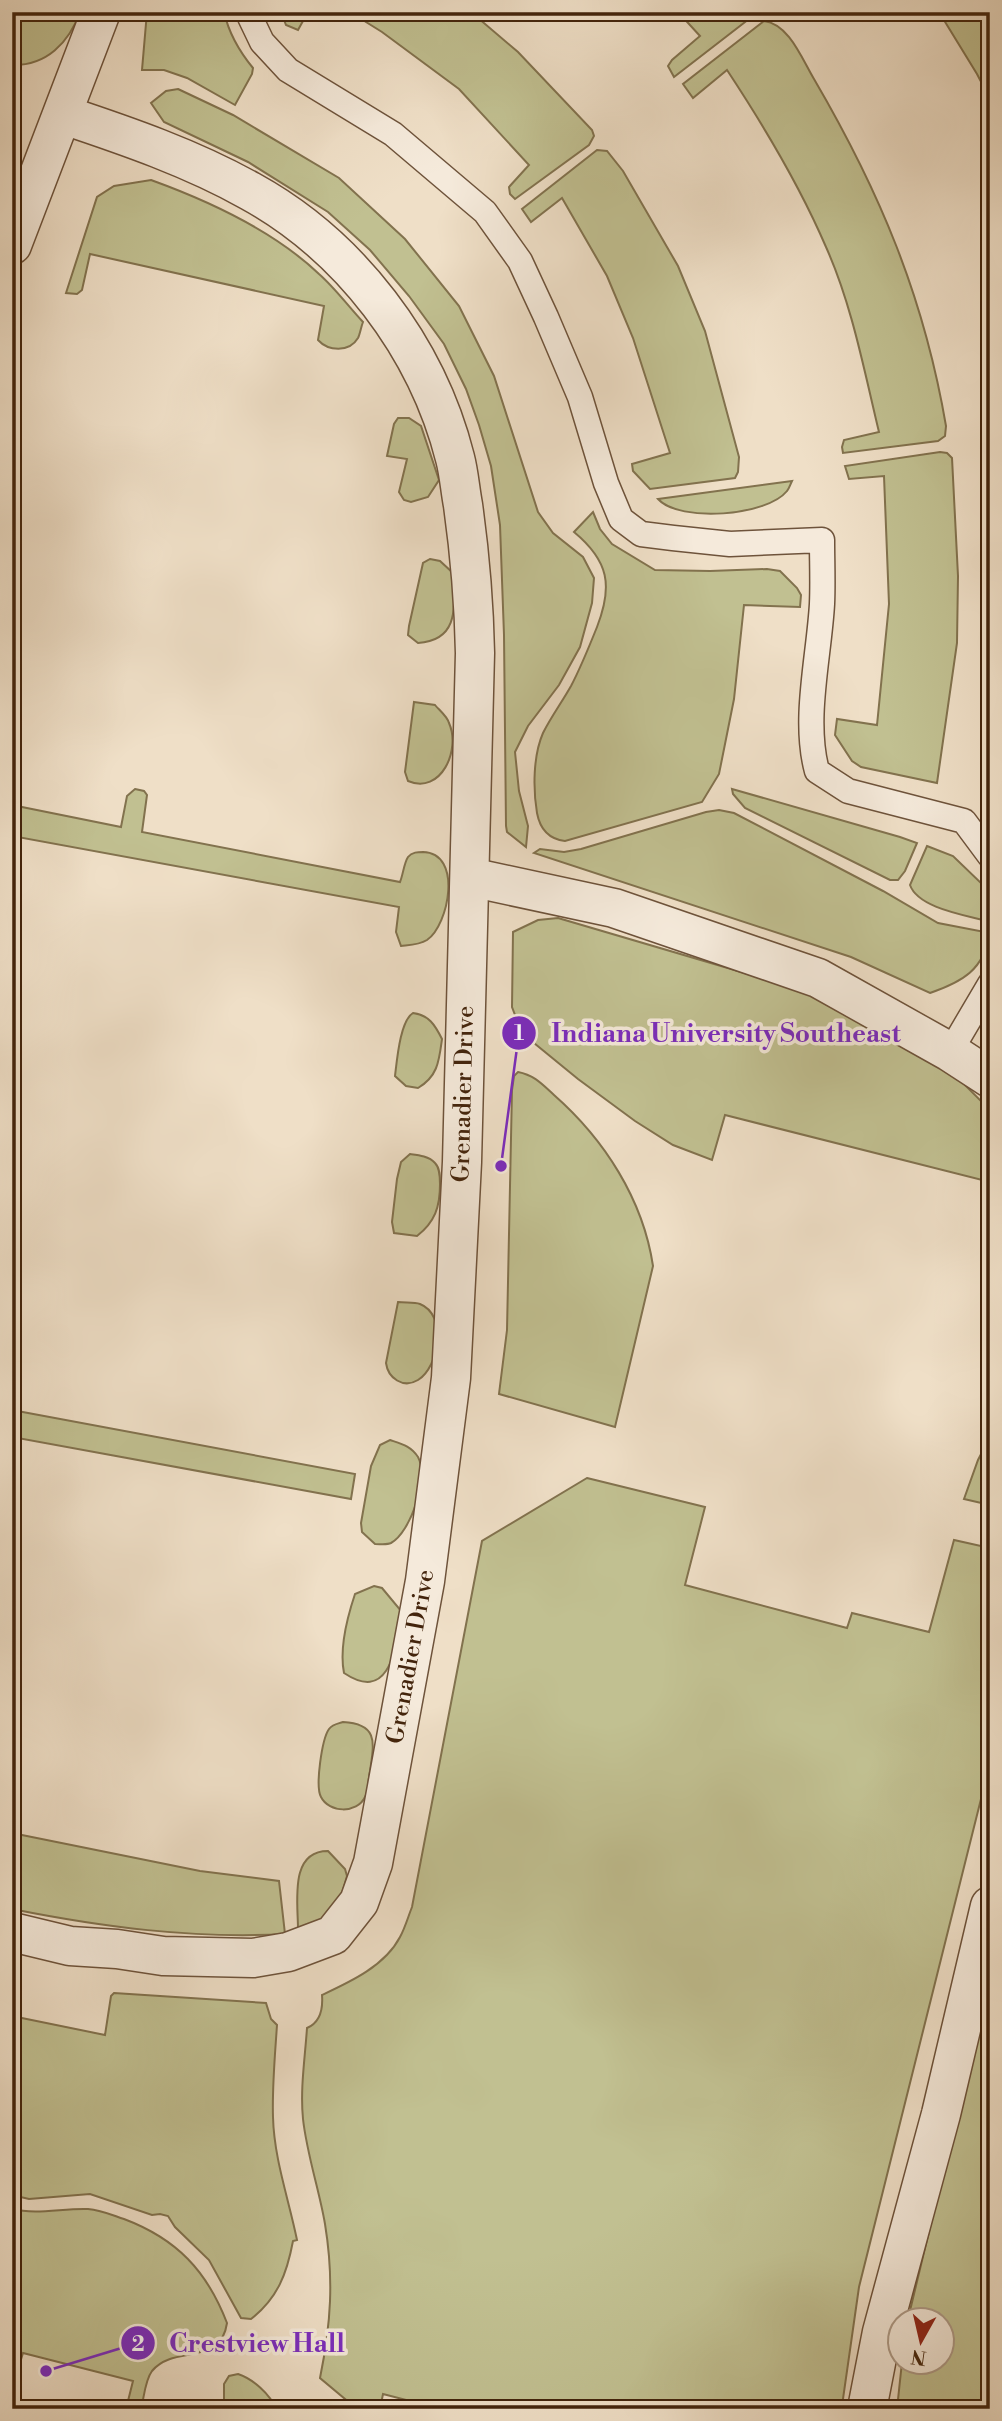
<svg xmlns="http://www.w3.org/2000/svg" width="1002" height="2421" font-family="'Libre Bodoni',serif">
	<rect width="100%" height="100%" fill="#efdfc7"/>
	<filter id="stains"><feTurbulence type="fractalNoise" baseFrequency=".00286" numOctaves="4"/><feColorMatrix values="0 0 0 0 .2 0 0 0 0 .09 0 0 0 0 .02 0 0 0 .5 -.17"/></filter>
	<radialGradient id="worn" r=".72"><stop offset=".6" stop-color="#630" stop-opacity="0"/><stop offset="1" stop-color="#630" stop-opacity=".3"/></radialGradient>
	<g fill="#c1c091" stroke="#82724e" stroke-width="2">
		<path d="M12,12H80C69,43 46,66 12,65Z"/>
		<path d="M147,12H224C229,34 239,51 253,68L252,74L235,105L187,78L164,70H142Z"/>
		<polygon points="281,12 308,12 298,30 286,25"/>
		<polygon points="350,12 471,12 518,52 592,130 594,136 589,145 515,199 510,194 509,187 529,165 459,89 382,32"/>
		<polygon points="678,12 758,12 674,77 668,66 672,60 700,36"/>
		<polygon points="939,12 990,12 990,99 977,74"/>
		<path d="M764,21C789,24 802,59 814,79C880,192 924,297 946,426L945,436L938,441L843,453L842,447L844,440L879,432C864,370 852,305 826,247C799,184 764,126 727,70L693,98L683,84Z"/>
		<polygon points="178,89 233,115 339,178 405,239 459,306 494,376 538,512 553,533 583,557 594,578 592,603 580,647 559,685 528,726 515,752 519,791 528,826 526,847 507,832 506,826 504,635 500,525 491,466 479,425 466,389 444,344 409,296 370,250 328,212 248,162 164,122 151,103 166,91"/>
		<polygon points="597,150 607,151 623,171 678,266 705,331 739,457 738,472 735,478 650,489 633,471 632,464 670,453 633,338 607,276 562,198 531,222 522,209"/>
		<path d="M151,180C209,201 273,230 319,274C335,288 348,306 363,322C361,327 360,334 358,338C349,353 328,351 318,340L324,306L90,254L82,290L77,294L66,293L97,197L114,186Z"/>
		<polygon points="398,418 409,418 421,426 439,480 428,497 411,502 404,500 399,492 407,459 387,456 394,424"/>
		<polygon points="940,452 947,453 952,458 958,576 957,643 937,783 861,767 852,761 835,735 837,719 877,725 889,604 884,476 849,479 845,466"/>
		<path d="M792,481C790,485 789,489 787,491C767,516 680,523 658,499Z"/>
		<path d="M593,512L600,529L612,544L655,570L710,571L767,569L780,571L797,588L801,595L800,607L744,605L734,699L719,774L702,802L565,841C548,839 540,829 537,813C533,789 533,756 543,733C551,717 562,702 571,686C581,667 589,647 597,627C613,586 609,561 574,532Z"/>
		<path d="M430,559L440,561L453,573C454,604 461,640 418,643L408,635L409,626L423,563Z"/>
		<path d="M414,702L435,705C439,710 447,716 449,723C461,750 441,795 408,781L405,772Z"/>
		<path d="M135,789L144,791L147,795L142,832L400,882C403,875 404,863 408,857C412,852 418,852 423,852C463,853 449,925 427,940C419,945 410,945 401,946L396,932L399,907L12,836V805L121,827L127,796Z"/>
		<polygon points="732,789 900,837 917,843 905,871 898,880 890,880 745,808 733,794"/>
		<path d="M719,810L734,813L883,891L938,923L990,933C984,970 962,982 930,993L851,957L534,853L540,849L564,852L581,849L706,812Z"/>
		<path d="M927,846L953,856L981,883L990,900L987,921C965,915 918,908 910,885Z"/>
		<polygon points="558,918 789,986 838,1007 951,1071 985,1105 990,1114 990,1182 725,1115 712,1160 673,1145 635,1121 578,1079 534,1043 520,1028 512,1007 513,932 538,920"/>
		<path d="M413,1013C429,1015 435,1025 442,1039C439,1061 438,1076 418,1088L406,1086L395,1076C397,1060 400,1021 413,1013Z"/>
		<path d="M518,1072C534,1075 542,1084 554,1095C604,1139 643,1199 653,1266L615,1427L499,1394L507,1330L512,1090L514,1076Z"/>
		<path d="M410,1154C418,1155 429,1156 435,1163C440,1168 440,1177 440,1184C440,1207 435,1222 417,1236L394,1233L392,1222L397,1179L401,1162Z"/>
		<path d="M398,1302C405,1303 414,1302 420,1304C448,1315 439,1367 418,1380C403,1389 388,1378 386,1363Z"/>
		<polygon points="12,1410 355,1474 351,1499 12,1437"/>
		<polygon points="990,1437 990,1505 964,1499 978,1460"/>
		<path d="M390,1440C402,1444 411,1446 418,1457C429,1477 411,1532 391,1543C387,1545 381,1544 375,1544L362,1532L361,1523L371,1466L380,1445Z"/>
		<path d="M587,1478L705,1507L685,1585L847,1628L852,1613L929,1632L954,1540L990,1548V1763L859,2287L843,2399L838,2409H781L747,2402L745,2409H441L383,2394L380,2409H357L320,2378C331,2324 334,2279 325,2224C319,2189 307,2155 303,2119C300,2089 305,2058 307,2028C321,2022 323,2008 322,1995C350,1982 385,1966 400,1937C405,1928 408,1917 412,1907L482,1541Z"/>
		<path d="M374,1586L382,1588L402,1612C396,1643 392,1705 344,1673C339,1648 347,1618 355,1594Z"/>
		<path d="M343,1722C379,1724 374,1743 370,1771C368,1779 369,1791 365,1797C357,1814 329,1813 321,1797C315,1786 322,1739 329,1729C333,1724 337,1724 343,1722Z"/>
		<path d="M12,1833L200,1871L279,1881L285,1934C193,1939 102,1927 12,1909Z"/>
		<path d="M328,1851L345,1869L347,1876L338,1907L327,1917L298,1929C298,1902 289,1851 328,1851Z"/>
		<polygon points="990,1977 990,2409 897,2409 902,2362 942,2362 942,2320 908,2319"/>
		<path d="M114,1993L266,2003L271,2019L277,2025C275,2055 272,2087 273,2117C274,2159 289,2200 297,2240L293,2241C287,2273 278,2298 251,2319L241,2318L209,2260L175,2227L168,2216L160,2214L152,2215L90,2194L29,2199L12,2195V2016L105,2035L111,1996Z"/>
		<path d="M12,2209C37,2215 63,2208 88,2209C101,2210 112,2215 124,2219C177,2239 207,2271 227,2323C221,2367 174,2344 152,2371C145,2380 144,2398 141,2409H126L133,2381L23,2353L14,2382L12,2381Z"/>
		<path d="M238,2374C253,2379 270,2394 276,2409H224V2384L229,2376Z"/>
	</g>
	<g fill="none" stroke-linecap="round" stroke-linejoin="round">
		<defs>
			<g id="lane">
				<path d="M251,12L250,17L262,42L288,70L393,134L485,212L520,261L546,317L580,397L606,483L621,519L641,534L673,538L730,544L822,540C822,561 823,583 822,604C819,657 803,720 817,771L848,791L964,821L990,856"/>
				<polyline points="950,1052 990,984"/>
			</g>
			<g id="street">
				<polyline points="12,245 101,12"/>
				<polyline points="470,877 614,908 818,978 950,1052 990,1078"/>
				<path id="s1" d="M12,1932L70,1946L117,1949L163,1956L253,1958L288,1952L333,1935L359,1902L373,1863L425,1581L451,1378L462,1162L475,653C474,603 470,555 463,505C460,489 459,473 455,458C427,347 350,246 250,191C191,158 127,136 64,115"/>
				<polyline points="867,2409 882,2332 941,2114 990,1906"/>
			</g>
		</defs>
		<use href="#lane" stroke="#6e533b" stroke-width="27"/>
		<use href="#street" stroke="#6e533b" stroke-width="41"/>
		<use href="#lane" stroke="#f5eadb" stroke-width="24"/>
		<use href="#street" stroke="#f5eadb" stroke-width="38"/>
	</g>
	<g text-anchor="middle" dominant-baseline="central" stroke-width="7" stroke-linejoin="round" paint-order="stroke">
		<g font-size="24" fill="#43240c" stroke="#f5eadb">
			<text stroke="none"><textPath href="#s1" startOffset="1186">Grenadier Drive</textPath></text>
			<text stroke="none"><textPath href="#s1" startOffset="620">Grenadier Drive</textPath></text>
		</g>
	</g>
	<path fill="none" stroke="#7b2cbf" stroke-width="2.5" d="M501 1166L519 1033M46 2371L138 2343"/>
	<g fill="#7b2cbf" stroke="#f5eadb" stroke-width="2.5">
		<circle cx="501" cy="1166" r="7"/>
		<circle cx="46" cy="2371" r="7"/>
		<circle cx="519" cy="1033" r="18"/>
		<circle cx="138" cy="2343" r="18"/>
	</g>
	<g font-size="21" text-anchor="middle" font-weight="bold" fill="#fff">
		<text x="519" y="1040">1</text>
		<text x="138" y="2351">2</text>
	</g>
	<g font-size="26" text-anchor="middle" font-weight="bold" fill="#7b2cbf" stroke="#f5eadb" stroke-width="7" stroke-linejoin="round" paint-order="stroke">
		<text x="726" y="1042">Indiana University Southeast</text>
		<text x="257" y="2352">Crestview Hall</text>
	</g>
	<rect width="1002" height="2421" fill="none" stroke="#efdfc7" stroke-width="42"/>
	<rect x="14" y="14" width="974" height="2393" fill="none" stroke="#43240c" stroke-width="3.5"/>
	<rect x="21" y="21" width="960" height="2379" fill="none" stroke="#43240c" stroke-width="2"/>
	<g transform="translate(921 2341) rotate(188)"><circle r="33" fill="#f5eadb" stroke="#ae9b88" stroke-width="2"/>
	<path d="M0-5L12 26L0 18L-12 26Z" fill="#8f2418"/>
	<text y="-10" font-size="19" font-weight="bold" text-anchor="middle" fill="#43240c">N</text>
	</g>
	<rect width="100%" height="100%" filter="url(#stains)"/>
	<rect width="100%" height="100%" fill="url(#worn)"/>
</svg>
